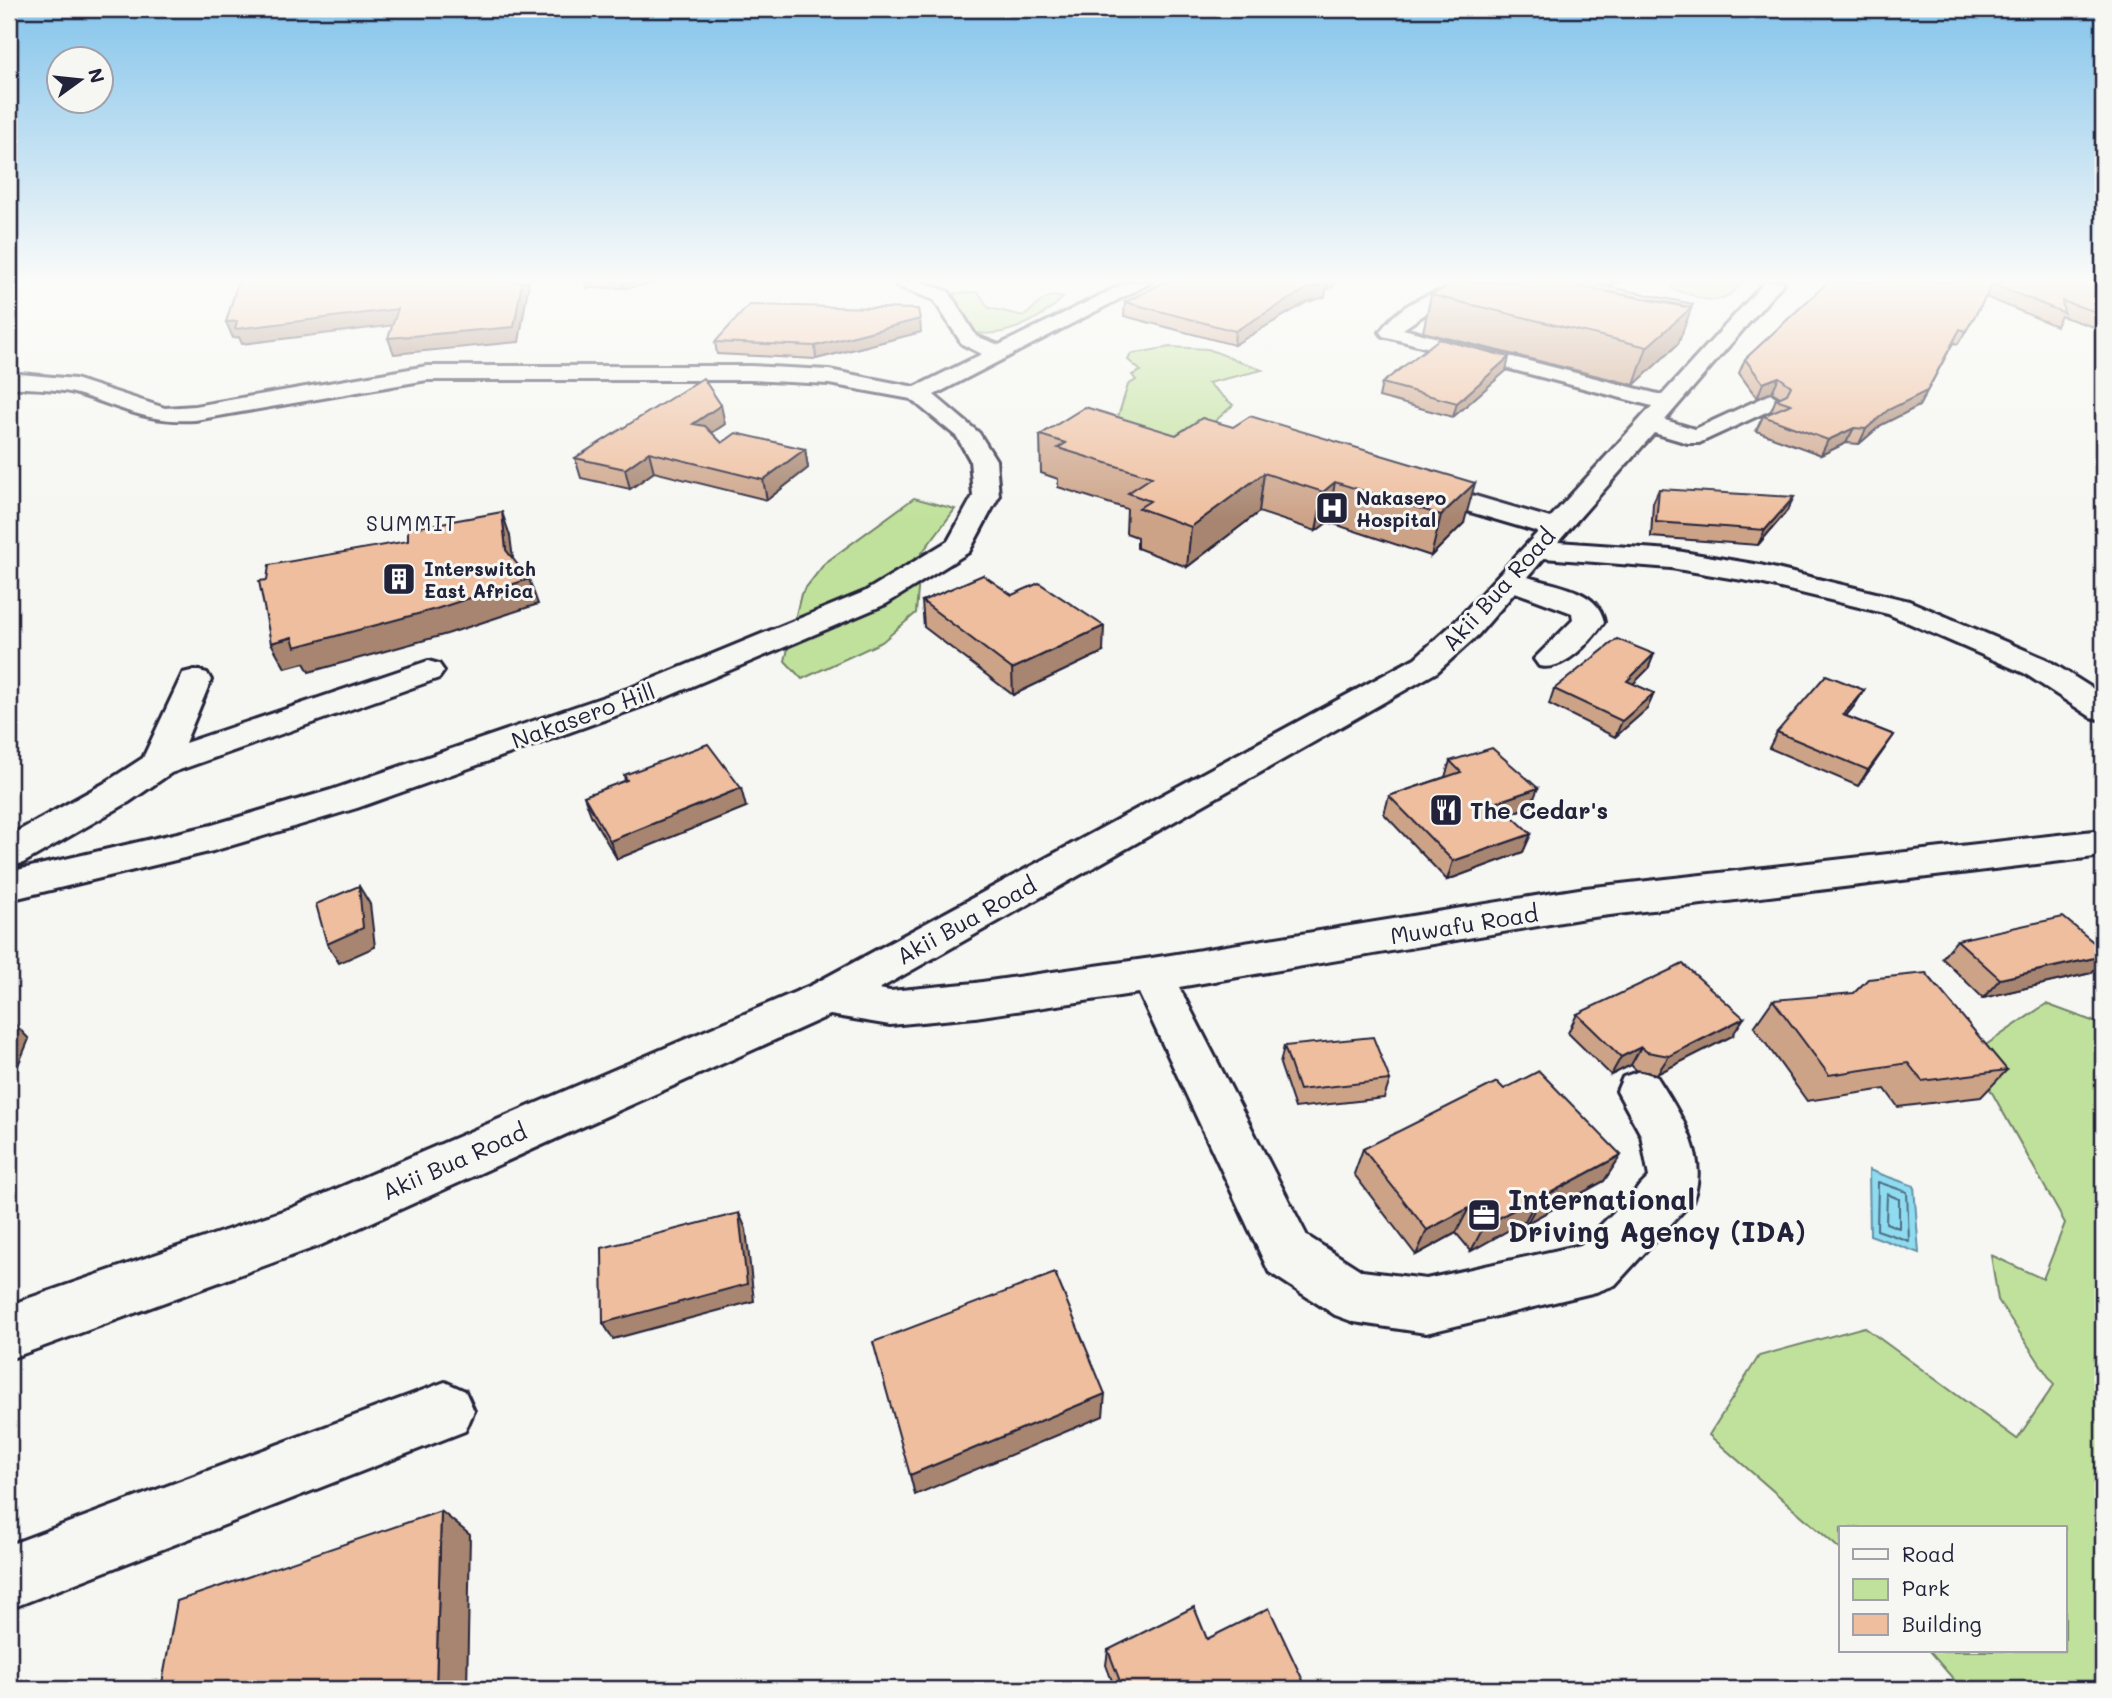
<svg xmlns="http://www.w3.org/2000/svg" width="2112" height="1698" font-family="Mali,sans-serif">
	<rect width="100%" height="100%" fill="#f6f6f2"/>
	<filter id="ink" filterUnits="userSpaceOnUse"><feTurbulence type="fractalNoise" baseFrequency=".0143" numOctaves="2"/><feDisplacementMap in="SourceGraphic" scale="14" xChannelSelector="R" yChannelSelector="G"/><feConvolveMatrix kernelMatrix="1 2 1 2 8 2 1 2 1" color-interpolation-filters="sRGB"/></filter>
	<g filter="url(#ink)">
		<g fill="#c0e19b" stroke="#71826b" stroke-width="2">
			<path d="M1671,282H1743C1719,311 1704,298 1672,289Z"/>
			<path d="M978,292L989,308L1024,316C1038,307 1044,291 1063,298C1038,322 999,342 964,330L951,296L956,293Z"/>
			<polygon points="1170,347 1208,349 1262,370 1208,383 1233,405 1203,432 1144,449 1112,436 1128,385 1136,380 1132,375 1141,371 1128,360 1131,354"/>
			<polygon points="914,498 955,509 921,554 916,613 882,642 802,679 785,661 801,594 825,563"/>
			<polygon points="2046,1004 2103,1025 2103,1689 1962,1689 1929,1651 2065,1651 2065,1528 1841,1528 1841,1550 1709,1435 1759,1356 1864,1327 2017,1439 2054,1385 1998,1300 1991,1255 2043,1279 2065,1223 1971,1055"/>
		</g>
		<polygon fill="#8fdbef" stroke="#6391a7" stroke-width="2" points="1869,1170 1914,1186 1919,1253 1870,1235"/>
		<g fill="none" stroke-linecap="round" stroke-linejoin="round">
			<g stroke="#4e6c83" stroke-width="2">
				<polygon points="1878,1182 1907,1192 1909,1241 1877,1230"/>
				<polygon points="1887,1194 1899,1199 1899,1228 1886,1223"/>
			</g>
			<defs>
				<g id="minor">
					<path d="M895,282H921L949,292L976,336L999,345L1128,282H1152L934,395L979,433L996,460L999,496L969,552L886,604L657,701L357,808L213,851L9,900V872L212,825L331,790L633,687L864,592L948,541L973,496L970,460L957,437L911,399L829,384L750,380H427L195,420C144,423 120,406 74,393C54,388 30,389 9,387V373L75,379L165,408L195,406L427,366H750L829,370L915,387L982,354L962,344L934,300L897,286Z"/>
					<path d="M1765,282H1784L1665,420L1695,429L1771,394L1782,401L1779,406L1699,443H1688L1654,433L1558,542L1671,550L1760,565L1909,601L2046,659L2103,695V720L2091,717L2024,673L1888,614L1760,583L1671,568L1544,558L1528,577C1556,586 1598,589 1604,622C1590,642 1564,672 1539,666L1534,659L1573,620L1572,613L1515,592L1478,635L1437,672L879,989L890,991L975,983L1152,958L1585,888L2103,830V856L1585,918L1179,987L1307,1236L1362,1271L1426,1279L1581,1245L1649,1177L1641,1135L1617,1091L1623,1077L1640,1071L1657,1077C1679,1112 1711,1159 1692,1201L1615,1285L1596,1292L1426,1333L1354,1322L1335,1315L1269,1272L1139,993L975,1017L890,1025L830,1015L321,1245L9,1359V1305L294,1207L812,985L1415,658L1456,621L1538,532L1409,494L1405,488L1409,482H1427L1550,518L1652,406L1383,336L1380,332C1402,300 1447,281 1486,291L1489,295L1486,299L1455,301L1437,306L1403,329L1662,395Z"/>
					<polygon points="428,661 439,664 444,671 439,678 171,773 129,802 23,863 9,866 9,836 103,784 143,758 183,673 195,670 207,673 211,680 185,743"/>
					<polygon points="445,1382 465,1391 474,1411 465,1431 9,1609 9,1545"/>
				</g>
			</defs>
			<use href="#minor" stroke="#22223b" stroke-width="6"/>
			<polyline stroke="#22223b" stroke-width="2.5" stroke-dasharray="3.5 2.5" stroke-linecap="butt" points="2103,341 2103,348"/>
			<use href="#minor" fill="#f6f6f2" fill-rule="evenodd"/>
		</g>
		<g fill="#cda388" stroke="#22223b" stroke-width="2">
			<polygon points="585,282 662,282 624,288 587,288"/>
			<polygon points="1336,282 1335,285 1326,290 1325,297 1307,302 1234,345 1124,316 1125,302"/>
			<polygon points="1455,282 1617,282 1611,287 1687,322 1685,324 1678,344 1634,385 1423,332 1431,295"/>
			<polygon points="1828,282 2103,282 2103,330 2061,316 2056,326 1986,297 1958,344 1953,343 1919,406 1881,425 1859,444 1846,443 1821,455 1756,431 1763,416 1770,413 1776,399 1780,397 1772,392 1757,398 1739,373 1745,359"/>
			<polygon points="921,332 816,359 717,354 715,342"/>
			<polygon points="1506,371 1453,417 1379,397 1382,383"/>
			<polygon points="1202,418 1464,523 1431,556 1328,522 1316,531 1259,512 1187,567 1137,548 1137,537 1126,533 1127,509 1058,487 1058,479 1041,473 1040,435 1176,435"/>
			<polygon points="725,424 711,433 722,443 805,449 808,468 767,500 654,472 630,489 581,478 575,458"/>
			<polygon points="1659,489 1787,511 1758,545 1651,537 1653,503"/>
			<polygon points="1012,595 1103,652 1013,695 924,627 922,601"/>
			<polygon points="1654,654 1648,669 1633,684 1654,693 1647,709 1615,737 1549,704 1554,689"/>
			<polygon points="1864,690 1854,706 1846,716 1894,735 1858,786 1769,748 1777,732"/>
			<polygon points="1450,761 1531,806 1509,814 1531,834 1523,852 1447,880 1384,814 1389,796 1445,777"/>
			<polygon points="624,775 746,807 617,859 591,815 584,796 625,781"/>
			<polygon points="1957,940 2091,973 1983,998 1942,958"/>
			<polygon points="1773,1000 2007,1070 1981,1097 1898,1107 1885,1089 1807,1101 1754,1027"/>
			<polygon points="1577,1014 1732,1036 1657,1074 1636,1070 1631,1065 1611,1075 1568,1033"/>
			<polygon points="1284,1046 1390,1080 1384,1098 1295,1108 1280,1064"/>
			<polygon points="1504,1089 1621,1155 1604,1181 1527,1223 1525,1221 1471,1251 1456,1233 1416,1255 1354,1174 1363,1149"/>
			<polygon points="1207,1639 1307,1689 1115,1689 1106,1665 1108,1650"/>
		</g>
		<g fill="#a7856f" stroke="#22223b" stroke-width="2">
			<polygon points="522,282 529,282 519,342 394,354 388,338"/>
			<polygon points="622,282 662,282 624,288"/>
			<polygon points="1328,282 1336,282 1335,285 1326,290"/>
			<polygon points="1604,282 1617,282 1605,293 1600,285"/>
			<polygon points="1327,284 1325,297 1307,302 1234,345 1235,331 1308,288"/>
			<polygon points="1693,304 1678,344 1634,385 1647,347"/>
			<polygon points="398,309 404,324 242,344 239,337 233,338 226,322"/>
			<polygon points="920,319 921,332 816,359 815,346"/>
			<polygon points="1960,329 1919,406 1881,425 1859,444 1866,429"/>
			<polygon points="1509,357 1506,371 1453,417 1457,403"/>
			<polygon points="1779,377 1772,392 1757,398 1763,383"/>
			<polygon points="721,405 725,424 697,443 693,424"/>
			<polygon points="1854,428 1846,443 1821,455 1828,440"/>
			<polygon points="805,449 808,468 767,500 763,480"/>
			<polygon points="649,452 654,472 630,489 625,469"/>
			<polygon points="1264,473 1259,512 1187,567 1191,527"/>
			<polygon points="1335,482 1328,522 1316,531 1323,492"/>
			<polygon points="1475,483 1464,523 1431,556 1441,515"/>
			<polygon points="1794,497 1787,511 1758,545 1765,530"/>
			<polygon points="502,512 510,536 515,574 506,550"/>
			<polygon points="529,579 538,604 447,634 309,672 304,663 285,668 271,643"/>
			<polygon points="1104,626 1103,652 1013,695 1012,669"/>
			<polygon points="1654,654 1648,669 1621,696 1627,681"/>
			<polygon points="1864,690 1854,706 1834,730 1843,715"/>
			<polygon points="1654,693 1647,709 1615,737 1622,721"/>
			<polygon points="1894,735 1883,751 1858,786 1868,770"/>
			<polygon points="741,788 746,807 617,859 610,841"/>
			<polygon points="1538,788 1531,806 1490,821 1497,802"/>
			<polygon points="1531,834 1523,852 1447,880 1453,861"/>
			<polygon points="359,886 370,904 375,947 339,963 327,944"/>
			<polygon points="2103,956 2103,961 2091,973 1983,998 2000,979"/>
			<polygon points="1744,1018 1732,1036 1657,1074 1669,1056"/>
			<polygon points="11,1020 29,1039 9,1087 9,1025"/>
			<polygon points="1641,1047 1631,1065 1611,1075 1621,1057"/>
			<polygon points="1621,1155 1604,1181 1527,1223 1541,1198"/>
			<polygon points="1539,1196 1525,1221 1471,1251 1484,1226"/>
			<polygon points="1469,1208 1456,1233 1416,1255 1427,1230"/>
			<polygon points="739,1213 746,1229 754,1301 613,1339 603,1323"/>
			<polygon points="1105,1394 1103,1416 915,1495 910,1475"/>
			<polygon points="441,1511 470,1535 467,1689 436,1689"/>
		</g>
		<g fill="#eebe9e" stroke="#22223b" stroke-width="2">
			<polygon points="238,282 522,282 514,327 388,338 398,309 235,329 237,321 226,322"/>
			<polygon points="1165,282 1328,282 1327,284 1308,288 1235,331 1125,302"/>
			<polygon points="1455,282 1557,282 1691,308 1647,347 1431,295"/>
			<polygon points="1557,282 1604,282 1600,285 1693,304 1691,307"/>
			<polygon points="1828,282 2103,282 2103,314 2062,301 2064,313 1993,284 1966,331 1960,329 1927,391 1888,410 1866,429 1854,428 1828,440 1763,416 1791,404 1776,399 1787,394 1791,386 1779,377 1763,383 1745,359"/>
			<polygon points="749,305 918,309 920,319 815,346 715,342"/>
			<polygon points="1439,339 1509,357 1457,403 1382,383"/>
			<polygon points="703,378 721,405 693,424 705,426 722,443 736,433 805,449 763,480 649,452 625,469 575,458"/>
			<polygon points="1085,407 1176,435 1202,418 1233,427 1250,416 1475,483 1441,515 1335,482 1323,492 1264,473 1191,527 1139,508 1150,501 1128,493 1152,477 1058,448 1066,443 1040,435"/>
			<polygon points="1659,489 1794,497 1765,530 1656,522"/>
			<polygon points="502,512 506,550 529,579 436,609 295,647 292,637 271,643 259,581 267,580 269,565 408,541 408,529"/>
			<polygon points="983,575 1012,595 1039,583 1104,626 1012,669 922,601"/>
			<polygon points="1617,639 1654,654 1627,681 1654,693 1622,721 1554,689"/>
			<polygon points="1826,675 1864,690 1843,715 1894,735 1868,770 1777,732"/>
			<polygon points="708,744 741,788 610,841 584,796 627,780 624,775"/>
			<polygon points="1492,748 1538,788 1497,802 1531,834 1453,861 1389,796 1461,772 1450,761"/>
			<polygon points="359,886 363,928 327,944 316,904"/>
			<polygon points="2063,917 2103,950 2103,956 2000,979 1957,940"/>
			<polygon points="1683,964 1744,1018 1669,1056 1647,1052 1641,1047 1621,1057 1577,1014"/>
			<polygon points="1926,973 2007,1070 1922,1081 1908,1063 1829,1075 1773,1000 1854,993 1868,979"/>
			<polygon points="1373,1037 1390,1080 1299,1090 1284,1046"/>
			<polygon points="1539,1071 1621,1155 1541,1198 1539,1196 1484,1226 1469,1208 1427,1230 1363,1149 1497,1082 1504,1089"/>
			<polygon points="739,1213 747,1284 603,1323 602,1248"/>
			<polygon points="1055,1273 1105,1394 910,1475 873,1342"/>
			<polygon points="441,1511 436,1689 161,1689 177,1601"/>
			<polygon points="1194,1607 1207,1639 1269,1608 1307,1689 1123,1689 1108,1650"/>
		</g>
	</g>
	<linearGradient id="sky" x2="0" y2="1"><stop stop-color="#84c4eb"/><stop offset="0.54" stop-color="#fbfbf9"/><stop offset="1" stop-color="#fbfbf9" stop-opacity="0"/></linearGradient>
	<rect width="2112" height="520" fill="url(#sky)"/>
	<defs>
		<symbol id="hospital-square" viewBox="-11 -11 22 22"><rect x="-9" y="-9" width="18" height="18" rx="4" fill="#22223b" stroke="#f6f6f2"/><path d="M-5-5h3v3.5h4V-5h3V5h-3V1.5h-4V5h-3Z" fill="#fff"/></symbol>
		<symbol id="building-square" viewBox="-11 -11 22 22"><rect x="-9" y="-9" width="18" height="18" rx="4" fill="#22223b" stroke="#f6f6f2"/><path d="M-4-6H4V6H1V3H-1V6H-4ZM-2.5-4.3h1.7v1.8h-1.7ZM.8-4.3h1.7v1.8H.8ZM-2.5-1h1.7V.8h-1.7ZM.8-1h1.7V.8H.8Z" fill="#fff"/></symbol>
		<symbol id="restaurant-square" viewBox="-11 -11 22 22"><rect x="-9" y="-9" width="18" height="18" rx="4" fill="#22223b" stroke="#f6f6f2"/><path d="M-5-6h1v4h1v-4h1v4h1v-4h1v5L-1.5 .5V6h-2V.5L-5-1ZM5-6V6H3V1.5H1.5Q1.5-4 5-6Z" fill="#fff"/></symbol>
		<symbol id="office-square" viewBox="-11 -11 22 22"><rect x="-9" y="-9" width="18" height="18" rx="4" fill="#22223b" stroke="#f6f6f2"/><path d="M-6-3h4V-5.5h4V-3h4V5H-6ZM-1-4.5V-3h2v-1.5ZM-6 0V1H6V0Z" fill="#fff"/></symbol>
	</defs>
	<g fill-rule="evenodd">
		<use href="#hospital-square" x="1313" y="489" width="38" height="38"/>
		<use href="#building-square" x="380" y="560" width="38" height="38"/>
		<use href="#restaurant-square" x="1427" y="791" width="38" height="38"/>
		<use href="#office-square" x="1465" y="1196" width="38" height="38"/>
	</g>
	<g text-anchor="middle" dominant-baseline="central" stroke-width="6" stroke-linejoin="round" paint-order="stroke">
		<g font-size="19" font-weight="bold" fill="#22223b" stroke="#f6f6f2" text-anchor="start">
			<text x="1356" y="497">Nakasero<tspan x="1356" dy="22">Hospital</tspan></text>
			<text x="424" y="568">Interswitch<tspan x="424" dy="22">East Africa</tspan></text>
		</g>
		<g font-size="21" letter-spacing="2" fill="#22223b" stroke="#f6f6f2">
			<text x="412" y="522">SUMMIT</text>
		</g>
		<g font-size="23" fill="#22223b" stroke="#f6f6f2">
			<text transform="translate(1498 589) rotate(-48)">Akii Bua Road</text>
			<text transform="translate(583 715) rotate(-20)">Nakasero Hill</text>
			<text transform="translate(966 920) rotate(-29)">Akii Bua Road</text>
			<text transform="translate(1464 924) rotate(-9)">Muwafu Road</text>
			<text transform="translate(454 1161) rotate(-24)">Akii Bua Road</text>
		</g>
		<g font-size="23" font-weight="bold" fill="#22223b" stroke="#f6f6f2" text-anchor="start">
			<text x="1470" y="810">The Cedar's</text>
		</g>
		<g font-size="28" font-weight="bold" fill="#22223b" stroke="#f6f6f2" text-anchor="start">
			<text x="1508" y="1199">International<tspan x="1508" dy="32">Driving Agency (IDA)</tspan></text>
		</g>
	</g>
	<rect width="2112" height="1698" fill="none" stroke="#f6f6f2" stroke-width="35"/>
	<rect x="18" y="18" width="2077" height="1663" fill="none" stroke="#22223b" stroke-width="2.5" filter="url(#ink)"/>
	<rect x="1839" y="1526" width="228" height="126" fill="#f6f6f2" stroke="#a1a1a9" stroke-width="2"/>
	<rect x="1853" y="1549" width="35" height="10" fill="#f6f6f2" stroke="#a1a1a9" stroke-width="2"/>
	<text x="1902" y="1562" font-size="21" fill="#22223b">Road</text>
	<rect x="1853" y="1579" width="35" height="21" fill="#c0e19b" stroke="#a1a1a9" stroke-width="2"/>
	<text x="1902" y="1596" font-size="21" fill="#22223b">Park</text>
	<rect x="1853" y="1614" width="35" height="21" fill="#eebe9e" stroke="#a1a1a9" stroke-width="2"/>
	<text x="1902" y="1632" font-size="21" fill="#22223b">Building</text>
	<g transform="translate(80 80) rotate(75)"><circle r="33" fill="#f6f6f2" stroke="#a1a1a9" stroke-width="2"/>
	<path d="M0-5L12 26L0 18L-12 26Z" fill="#22223b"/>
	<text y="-10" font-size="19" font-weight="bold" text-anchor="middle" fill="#22223b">N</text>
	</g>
</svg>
